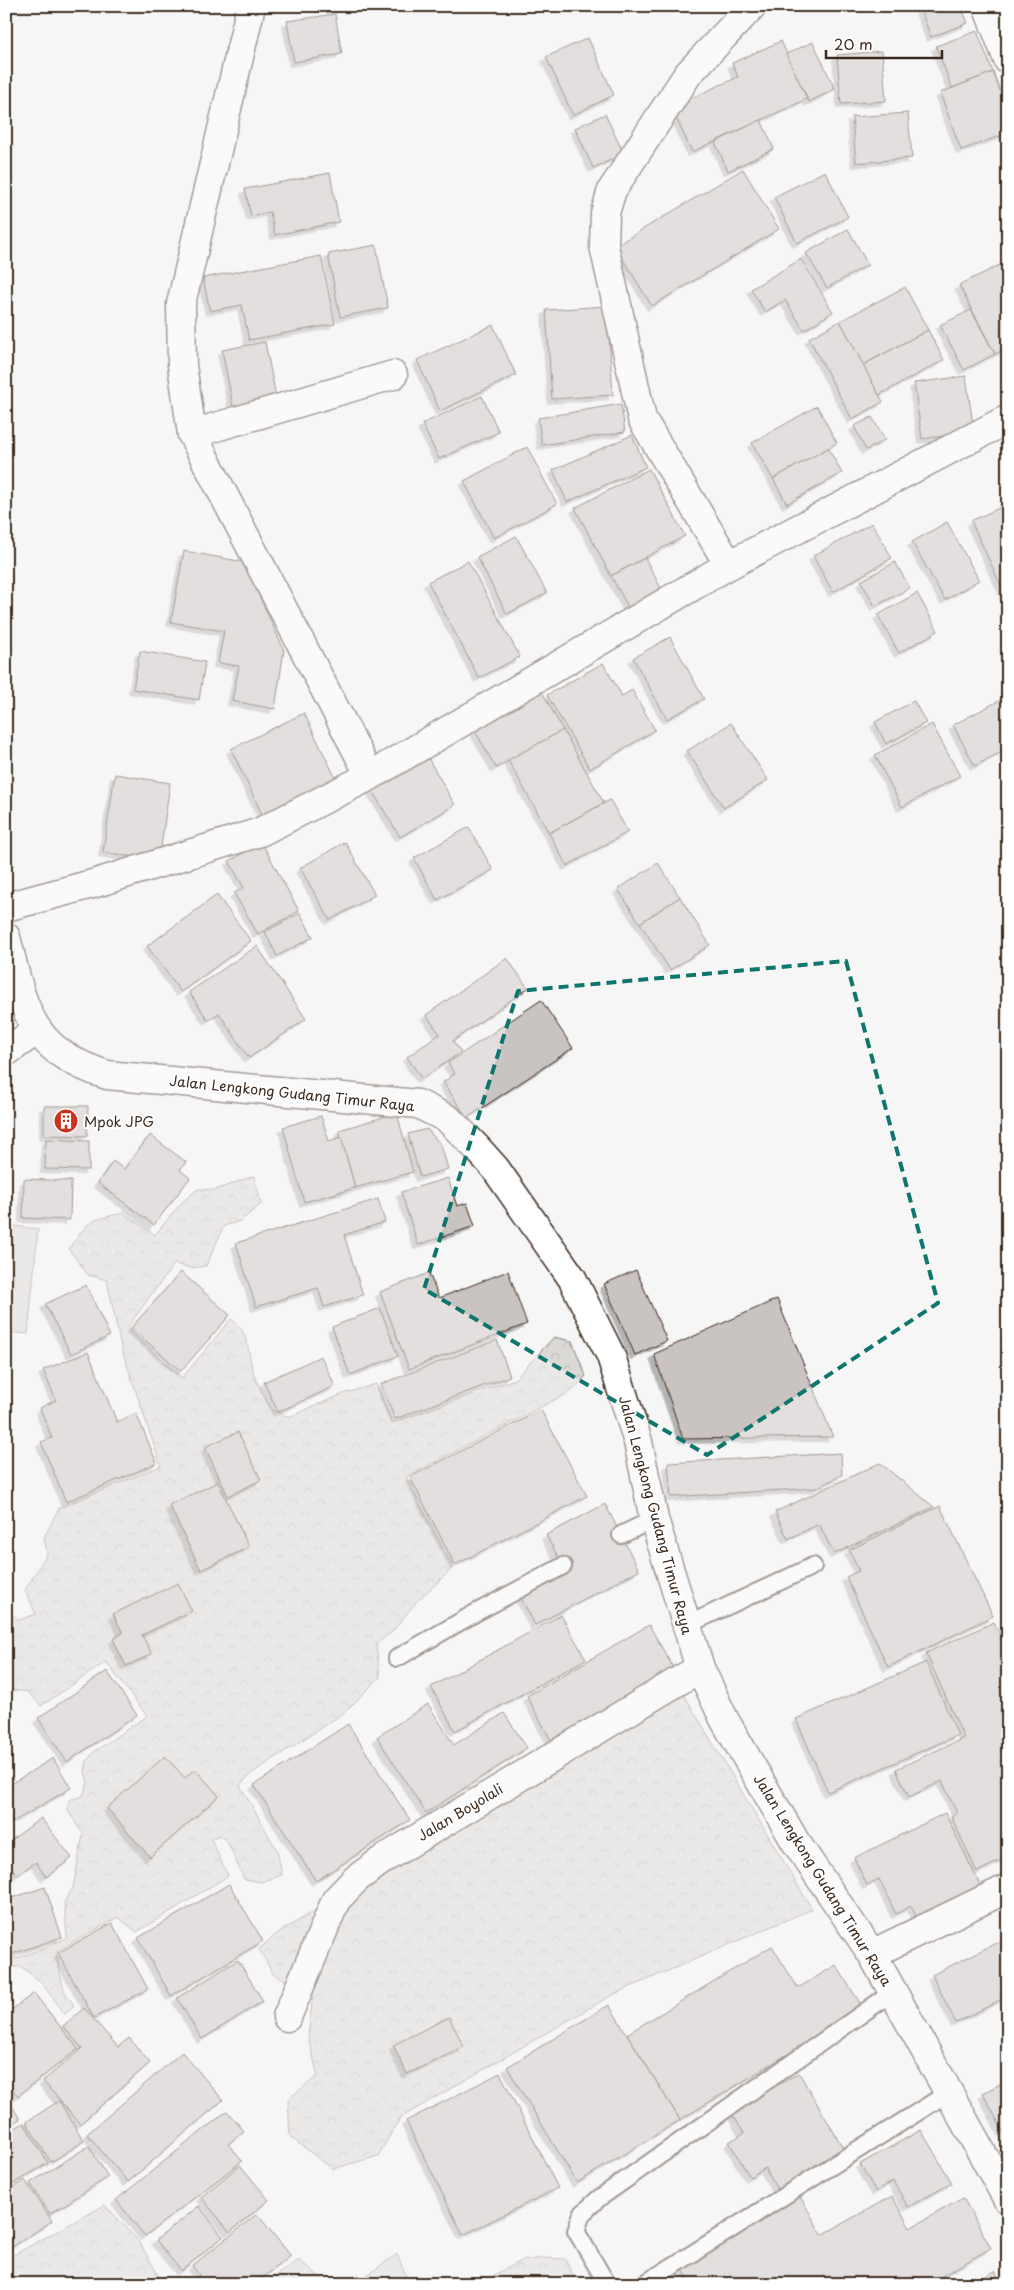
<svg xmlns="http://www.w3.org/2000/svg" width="1014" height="2290" font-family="'Playpen Sans',sans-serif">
	<defs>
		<pattern id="forest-crowns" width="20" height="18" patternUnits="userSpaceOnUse" patternTransform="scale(1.25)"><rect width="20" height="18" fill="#dbd9d6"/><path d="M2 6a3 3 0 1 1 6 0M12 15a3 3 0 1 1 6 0" fill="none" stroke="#bdbab7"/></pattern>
		<filter id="shadow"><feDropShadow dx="-4.5" dy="4.5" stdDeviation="0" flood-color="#0004"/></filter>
	</defs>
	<rect width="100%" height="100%" fill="#f7f6f6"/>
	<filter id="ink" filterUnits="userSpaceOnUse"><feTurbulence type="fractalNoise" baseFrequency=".02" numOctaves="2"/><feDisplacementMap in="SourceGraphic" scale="10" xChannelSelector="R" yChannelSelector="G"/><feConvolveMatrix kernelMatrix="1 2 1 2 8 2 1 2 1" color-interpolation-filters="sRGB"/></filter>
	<g filter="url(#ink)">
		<g fill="#dbd9d6" stroke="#8b827a">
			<polygon points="6,1225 38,1229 28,1334 6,1332"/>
			<polygon points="397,2254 409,2284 355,2284"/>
			<polygon points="299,2260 328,2284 263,2284"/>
		</g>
		<g fill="url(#forest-crowns)" stroke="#8b827a">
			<path d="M254,1176L261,1204L240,1221L224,1226L206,1266L191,1268L174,1264L127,1328L182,1378L231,1319C250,1332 247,1351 253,1371C257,1384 265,1398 272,1410L289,1417L343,1394L376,1384L392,1423L515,1379L554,1337L572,1341L586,1376L572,1391L406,1477L453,1568L416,1602L392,1632L376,1644L380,1677L345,1712L252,1773L240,1785L277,1850L282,1875L261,1882L244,1879L228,1843L220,1835L211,1839L228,1876L137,1932L118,1917L56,1952L64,1991L74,2005L65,2014L40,1981L20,1966L6,1970V1962L45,1948L67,1937L64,1902L73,1888L83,1834L68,1811L69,1800L83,1796L88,1783L85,1771L87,1761L95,1751L147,1716L106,1662L41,1706L28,1692L6,1689V1610L19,1620L36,1614L25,1590L47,1554L44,1538L59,1508L161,1466L121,1347L107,1280L88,1275L69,1249C89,1220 89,1220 124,1213L155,1235L182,1202L198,1189L215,1190Z"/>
			<polygon points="681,1690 812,1909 612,1995 400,2118 378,2156 333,2169 290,2137 288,2099 318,2076 308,2037 313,1993 273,1974 259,1949 278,1933"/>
			<polygon points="105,2205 140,2243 163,2284 6,2284 6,2259"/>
			<polygon points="541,2258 565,2259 577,2284 477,2284 521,2261"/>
		</g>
		<g fill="#c9c3c1" stroke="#3b2a1e" filter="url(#shadow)">
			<polygon points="919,6 961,6 968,23 931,37"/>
			<polygon points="335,14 342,54 294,62 287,21"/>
			<polygon points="977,31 993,72 952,88 936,46"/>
			<polygon points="588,38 614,95 573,115 546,57"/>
			<polygon points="781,41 807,99 692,152 671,107 738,77 732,63"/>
			<polygon points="813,42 835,89 809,102 786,54"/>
			<polygon points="882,51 886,101 841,104 837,55"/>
			<polygon points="993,72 1008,112 1008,133 961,150 940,93"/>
			<polygon points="908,113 912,158 856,163 852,117"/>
			<polygon points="605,114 624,154 593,168 575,128"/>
			<polygon points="761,120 774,149 728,171 715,142"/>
			<polygon points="743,169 779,229 652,306 615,246"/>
			<polygon points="825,171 848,217 797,243 774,197"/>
			<polygon points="330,173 339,222 275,235 270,212 251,216 245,189"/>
			<polygon points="848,229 868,265 827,288 806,253"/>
			<polygon points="376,245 388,308 340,317 328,254"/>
			<polygon points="321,256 335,324 249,340 242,305 210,311 203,278"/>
			<polygon points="801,259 833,312 804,330 785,300 765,312 751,289"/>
			<polygon points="1000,265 1008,280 1008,348 995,354 959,285"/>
			<polygon points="905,287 928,330 863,365 840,321"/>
			<polygon points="607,306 613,395 552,399 546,310"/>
			<polygon points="971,310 995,354 964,370 940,325"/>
			<polygon points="840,321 883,402 852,419 809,338"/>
			<polygon points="493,325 516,375 440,411 417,360"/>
			<polygon points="928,330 944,360 879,395 863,365"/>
			<polygon points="265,342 277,402 234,411 222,350"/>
			<polygon points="966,376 974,432 922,439 914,383"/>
			<polygon points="482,396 499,432 439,459 422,424"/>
			<polygon points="621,404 625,432 542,445 538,418"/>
			<polygon points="817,406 837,443 773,479 752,443"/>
			<polygon points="872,417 885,440 866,450 854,426"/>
			<polygon points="632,435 646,467 567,502 553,470"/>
			<polygon points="527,447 557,504 494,538 464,481"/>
			<polygon points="828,448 842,473 787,504 773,479"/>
			<polygon points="649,469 685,536 611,576 575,508"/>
			<polygon points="1008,504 1008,593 1005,594 971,521"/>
			<polygon points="947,522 979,580 945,600 912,542"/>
			<polygon points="872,523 892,558 833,592 813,556"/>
			<polygon points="516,536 547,593 507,614 477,557"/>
			<polygon points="184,551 244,562 284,650 275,709 232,701 239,666 218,663 224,631 171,622"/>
			<polygon points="645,558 665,596 632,614 611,576"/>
			<polygon points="468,561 520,657 479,678 428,582"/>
			<polygon points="895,562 910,588 875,606 861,581"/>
			<polygon points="917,593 938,631 899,653 878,615"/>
			<polygon points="670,637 704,699 667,719 633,658"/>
			<polygon points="140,651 205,662 199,700 133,689"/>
			<polygon points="603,663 622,696 632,690 655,730 590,769 547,695"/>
			<polygon points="541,690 563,730 496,768 473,727"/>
			<polygon points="1008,696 1008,748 975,766 953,725"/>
			<polygon points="914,701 926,723 886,744 875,722"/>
			<polygon points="304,713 338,783 264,818 231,749"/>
			<polygon points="731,723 768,780 724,808 687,751"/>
			<polygon points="932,724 960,776 902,807 875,755"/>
			<polygon points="563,730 604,803 549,833 508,760"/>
			<polygon points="424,751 455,805 400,837 368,784"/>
			<polygon points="115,774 170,783 159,861 103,852"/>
			<polygon points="610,800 628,832 567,866 549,833"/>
			<polygon points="469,827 493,870 437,900 414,858"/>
			<polygon points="345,842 375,895 330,920 300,868"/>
			<polygon points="262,843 299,911 258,934 234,893 244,888 229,861"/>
			<polygon points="658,863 680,897 640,923 618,889"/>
			<polygon points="217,895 251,941 181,992 147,946"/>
			<polygon points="680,897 710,945 670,970 640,923"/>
			<polygon points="300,913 313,937 277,956 265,932"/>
			<polygon points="257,946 306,1019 249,1058 219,1013 208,1020 189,992"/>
			<polygon points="507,958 528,988 453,1041 461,1052 422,1079 407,1057 440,1034 426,1015"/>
			<polygon points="541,1000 573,1048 467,1118 443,1082 455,1074 448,1063"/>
			<polygon points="44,1106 88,1106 87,1136 44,1135"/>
			<polygon points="397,1113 413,1172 355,1188 339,1130"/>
			<polygon points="321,1116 329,1141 341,1137 355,1188 304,1202 283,1127"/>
			<polygon points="427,1129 441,1145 448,1169 420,1177 408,1134"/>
			<polygon points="150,1135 186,1162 180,1170 190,1178 154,1225 98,1183 113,1161 124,1169"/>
			<polygon points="46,1139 89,1141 89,1170 45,1169"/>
			<polygon points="448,1178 457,1206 467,1203 475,1226 418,1245 401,1192"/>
			<polygon points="24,1179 71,1181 70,1220 23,1218"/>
			<polygon points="378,1199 385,1222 344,1235 363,1295 324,1307 318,1288 256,1307 236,1243"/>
			<polygon points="636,1270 667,1341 635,1355 604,1284"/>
			<polygon points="508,1271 527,1324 409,1369 380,1292 429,1273 439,1298"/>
			<polygon points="181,1272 230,1315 181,1371 131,1328"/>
			<polygon points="86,1285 110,1336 71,1354 45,1304"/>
			<polygon points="777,1299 833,1437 683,1439 654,1354"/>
			<polygon points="380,1308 398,1356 350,1375 332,1327"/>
			<polygon points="497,1340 510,1376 395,1419 381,1384"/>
			<polygon points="88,1352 117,1422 136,1413 157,1463 66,1502 41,1442 52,1438 40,1408 56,1400 43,1370"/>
			<polygon points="321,1356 335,1386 278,1412 264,1382"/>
			<polygon points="541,1410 587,1496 455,1565 410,1477"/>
			<polygon points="238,1432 261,1480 228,1496 205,1447"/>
			<polygon points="841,1453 842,1475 816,1488 671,1497 668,1463"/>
			<polygon points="880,1463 934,1507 834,1554 819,1524 788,1539 775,1512"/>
			<polygon points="218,1482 249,1547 201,1570 169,1505"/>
			<polygon points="605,1504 639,1570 535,1625 519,1594 565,1570 546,1535"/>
			<polygon points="940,1506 993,1616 888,1667 846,1577 859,1571 849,1550"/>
			<polygon points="178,1583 192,1611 142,1635 152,1654 126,1666 113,1639 123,1633 113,1614"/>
			<polygon points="561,1615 586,1659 455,1731 431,1687"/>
			<polygon points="994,1622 1008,1652 1008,1857 977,1872 951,1816 957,1813 942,1781 909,1797 896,1769 964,1738 926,1653"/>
			<polygon points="649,1625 674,1669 551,1740 527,1696"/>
			<polygon points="926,1662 958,1735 828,1792 796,1719"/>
			<polygon points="107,1671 137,1715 67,1762 38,1718"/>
			<polygon points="428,1704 454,1745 504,1713 527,1748 426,1813 377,1737"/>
			<polygon points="348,1724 410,1820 316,1881 254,1785"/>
			<polygon points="165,1756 185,1778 195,1769 219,1796 150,1857 107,1808"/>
			<polygon points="53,1758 71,1788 13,1822 6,1810 6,1787"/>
			<polygon points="945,1813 982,1889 918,1920 911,1906 896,1914 879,1879 867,1885 854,1858"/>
			<polygon points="41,1818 72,1858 46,1877 36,1862 17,1875 6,1860 6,1844"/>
			<polygon points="229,1884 263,1941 171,1996 138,1938"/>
			<polygon points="45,1887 62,1937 6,1956 6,1900"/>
			<polygon points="112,1923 148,1989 94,2018 58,1953"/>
			<polygon points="1008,1937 1008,1996 956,2023 932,1975"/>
			<polygon points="772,1946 798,1988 836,1965 863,2008 680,2120 627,2034"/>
			<polygon points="238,1960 263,2001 202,2039 177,1998"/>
			<polygon points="34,1993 78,2049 18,2096 6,2081 6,2014"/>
			<polygon points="609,2005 680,2120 577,2183 507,2067"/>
			<polygon points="84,2008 118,2047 129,2038 150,2063 80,2124 43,2081 82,2048 63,2026"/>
			<polygon points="449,2017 464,2047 407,2074 393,2045"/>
			<polygon points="182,2052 223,2100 128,2182 87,2134"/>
			<polygon points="500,2073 558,2188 463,2235 406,2121"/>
			<polygon points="799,2073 845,2151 778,2191 765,2168 750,2177 729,2142 744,2133 731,2112"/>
			<polygon points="1008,2080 1008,2141 983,2093"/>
			<polygon points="6,2096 20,2119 6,2127"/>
			<polygon points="59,2101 84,2141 51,2162 26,2122"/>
			<polygon points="227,2111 244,2131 228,2144 242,2161 145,2236 116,2200"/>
			<polygon points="24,2123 48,2163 6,2188 6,2133"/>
			<polygon points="921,2130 952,2183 908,2207 893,2181 876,2192 860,2164"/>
			<polygon points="89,2146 108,2177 50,2214 30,2183"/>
			<polygon points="240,2165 269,2200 230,2232 201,2197"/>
			<polygon points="25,2180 52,2221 6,2251 6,2192"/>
			<polygon points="800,2196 822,2235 892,2196 910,2228 963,2198 991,2248 928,2284 691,2284 680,2264"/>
			<polygon points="199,2206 223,2237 181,2271 156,2240"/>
			<polygon points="257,2214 291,2256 255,2284 188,2284 199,2275 192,2266"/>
			<polygon points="995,2271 1002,2284 970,2284"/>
		</g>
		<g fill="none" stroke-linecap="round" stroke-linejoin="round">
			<defs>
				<g id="service">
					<polyline points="621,1535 654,1519"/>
					<polyline points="685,1626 813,1566"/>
					<polyline points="397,1658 477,1612 563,1566"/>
					<polyline points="607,2284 576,2231 582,2214 598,2199 893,1992"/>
					<polyline points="644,2284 948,2093"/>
				</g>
				<g id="minor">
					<polyline points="251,6 181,304 182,365 192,434 370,776"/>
					<polyline points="987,6 1008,60"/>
					<polyline points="192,434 393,375"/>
					<polyline points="729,565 642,419 604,246 605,213 612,190 688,74 752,6"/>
					<polyline points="6,907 96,883 260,832 370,776 729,565 1008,419"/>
					<polyline points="6,1052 37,1030"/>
					<polyline points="287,2017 336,1900 356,1879 385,1858 700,1668"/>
				</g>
				<g id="tertiary">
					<path d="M6,937C24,1009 28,1050 107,1075L418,1104L448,1119L477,1148L495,1168L572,1278L611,1356L638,1442L654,1519L700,1668L724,1719L795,1841L872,1954L1008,2200"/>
					<polyline points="872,1954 1008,1888"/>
				</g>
			</defs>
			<use href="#service" stroke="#3b2a1e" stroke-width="20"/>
			<use href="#minor" stroke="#3b2a1e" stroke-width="31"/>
			<use href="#tertiary" stroke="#3b2a1e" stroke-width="31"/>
			<use href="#service" stroke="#fff" stroke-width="16"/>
			<use href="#minor" stroke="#fff" stroke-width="28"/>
			<use href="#tertiary" stroke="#fff" stroke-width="28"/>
		</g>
	</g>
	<path d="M0 0H1014V2290H0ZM846,961L938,1303L707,1455L424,1289L518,991Z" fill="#f7f6f6" fill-opacity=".55" fill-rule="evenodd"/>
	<path fill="none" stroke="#0f766e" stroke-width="4" stroke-dasharray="10 6" stroke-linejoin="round" d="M846,961L938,1303L707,1455L424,1289L518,991Z"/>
	<defs>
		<symbol id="building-disc" viewBox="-11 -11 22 22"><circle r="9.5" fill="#c8321e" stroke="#fff"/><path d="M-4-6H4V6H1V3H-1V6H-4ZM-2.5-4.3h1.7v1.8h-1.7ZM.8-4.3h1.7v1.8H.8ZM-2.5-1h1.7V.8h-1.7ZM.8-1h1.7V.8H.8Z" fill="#fff"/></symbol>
	</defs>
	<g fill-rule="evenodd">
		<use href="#building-disc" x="52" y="1107" width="28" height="28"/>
	</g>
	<g text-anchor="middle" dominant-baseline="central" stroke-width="4" stroke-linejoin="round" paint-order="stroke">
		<g font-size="14" fill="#3b2a1e" stroke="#fff">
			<text transform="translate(292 1093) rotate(6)">Jalan Lengkong Gudang Timur Raya</text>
			<text transform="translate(656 1515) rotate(75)">Jalan Lengkong Gudang Timur Raya</text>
			<text transform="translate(460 1812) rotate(-31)">Jalan Boyolali</text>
			<text transform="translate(823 1880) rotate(58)">Jalan Lengkong Gudang Timur Raya</text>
		</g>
		<g font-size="14" fill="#3b2a1e" stroke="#fff" text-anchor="start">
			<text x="84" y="1121">Mpok JPG</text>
		</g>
	</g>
	<rect width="1014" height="2290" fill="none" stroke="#fff" stroke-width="25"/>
	<rect x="12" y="12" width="989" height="2265" fill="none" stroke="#3b2a1e" stroke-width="2" filter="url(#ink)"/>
	<path d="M826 50v8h116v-8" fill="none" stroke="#3b2a1e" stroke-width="2.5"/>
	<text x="834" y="50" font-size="15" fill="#3b2a1e" stroke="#ffffff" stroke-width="4" paint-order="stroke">20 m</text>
</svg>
